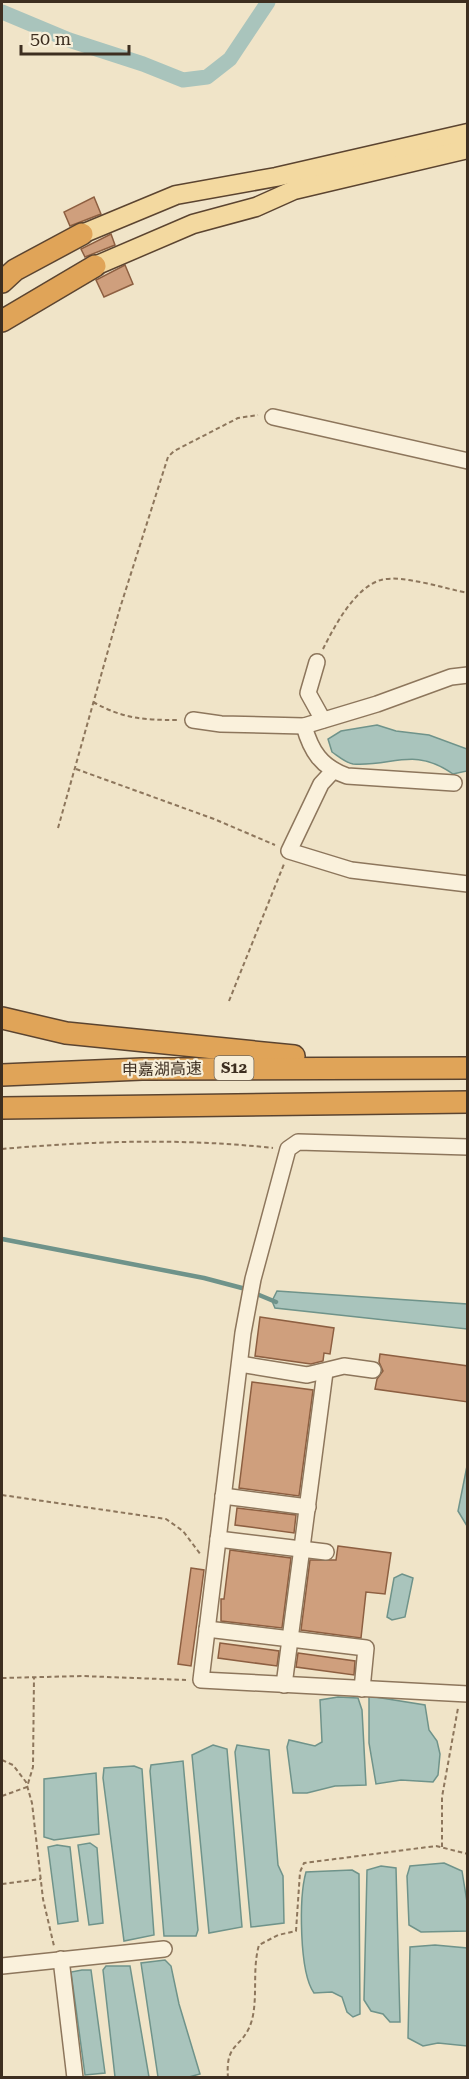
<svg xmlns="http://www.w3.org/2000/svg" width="469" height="2079" font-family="'Roboto Serif','Noto Sans SC',serif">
	<rect width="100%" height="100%" fill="#f0e4c8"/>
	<g fill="#a9c4bc" stroke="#6f938a" stroke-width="1.5">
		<path d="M377,725L396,731L429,735L467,749V771L453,774C413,746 393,767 353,764C346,763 338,756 332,752L328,739L341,731Z"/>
		<polygon points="277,1291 467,1304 467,1329 275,1308 272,1301"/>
		<polygon points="467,1466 468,1526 467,1526 458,1511"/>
		<polygon points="402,1574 413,1578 405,1617 392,1620 387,1617 394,1578"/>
		<polygon points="369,1696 425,1705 429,1730 437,1741 440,1754 438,1775 433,1782 401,1780 376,1784 369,1743"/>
		<polygon points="338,1697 358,1698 362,1710 366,1785 335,1786 307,1793 293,1793 287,1747 289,1740 315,1746 322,1742 320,1700"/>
		<polygon points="213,1745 227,1749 242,1927 209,1933 192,1755"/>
		<polygon points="237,1745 269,1750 278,1865 283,1876 284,1923 251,1927 235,1752"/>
		<polygon points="183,1761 198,1930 196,1936 164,1936 150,1771 151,1765"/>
		<polygon points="134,1766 142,1769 154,1935 124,1941 103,1778 104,1768"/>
		<polygon points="96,1773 99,1834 54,1840 44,1837 44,1779"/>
		<polygon points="90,1843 97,1848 103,1923 89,1925 78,1845"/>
		<polygon points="57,1845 70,1847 78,1921 58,1924 48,1847"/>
		<polygon points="444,1863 462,1871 467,1902 467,1931 421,1932 409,1925 407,1876 410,1866"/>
		<polygon points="381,1866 396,1868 400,2022 390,2022 383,2014 371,2011 364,2000 367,1870"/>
		<path d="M352,1870L359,1874L360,2014L353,2017L347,2012L342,1997L332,1992L314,1993C299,1972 299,1897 306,1872Z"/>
		<polygon points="435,1945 467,1948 467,2046 438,2043 423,2046 408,2038 410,1947"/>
		<polygon points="165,1960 171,1966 179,2004 200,2074 189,2077 158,2077 141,1963"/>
		<polygon points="106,1966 130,1966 149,2077 115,2077 103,1970"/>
		<polygon points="82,1970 91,1970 105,2073 85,2075 71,1972"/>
	</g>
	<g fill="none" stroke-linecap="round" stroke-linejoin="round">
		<polyline stroke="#6f938a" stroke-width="4.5" points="2,1239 204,1278 242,1288 276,1302"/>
		<polyline stroke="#a9c4bc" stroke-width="15" points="2,12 69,40 143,64 183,80 207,77 230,59 268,2"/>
	</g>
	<g fill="#cf9f7d" stroke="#8d5f41" stroke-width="1.5">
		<polygon points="94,197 101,214 70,226 64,212"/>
		<polygon points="111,234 115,245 85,257 81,249"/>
		<polygon points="125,265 133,284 104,297 96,280"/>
		<polygon points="260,1317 334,1328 330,1354 324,1353 323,1361 311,1364 255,1356"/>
		<polygon points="380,1354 468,1366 468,1402 375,1389 377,1379 383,1371 379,1362"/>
		<polygon points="252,1382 313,1390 299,1496 239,1488"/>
		<polygon points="237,1508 296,1515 294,1533 235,1525"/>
		<polygon points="338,1546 391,1553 385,1594 366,1592 361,1638 301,1630 310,1560 336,1560"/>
		<polygon points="230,1550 291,1558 282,1628 221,1621 221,1599 224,1599"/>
		<polygon points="191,1568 204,1570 191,1666 178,1664"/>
		<polygon points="220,1643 279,1651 277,1666 218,1658"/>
		<polygon points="298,1653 355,1661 354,1675 296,1667"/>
	</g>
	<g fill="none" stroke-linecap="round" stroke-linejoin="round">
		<defs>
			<g id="minor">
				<polyline points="273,417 468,461"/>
				<polyline points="317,662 308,693 323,720"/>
				<polyline points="193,720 221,724 304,726 377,704 451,677 468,675"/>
				<path d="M304,726C311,751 321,767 347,776L454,783"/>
				<polyline points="333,771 321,784 289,851 351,870 468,884"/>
				<polyline points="468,1147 298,1142 288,1149 253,1279 243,1333 201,1680 468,1694"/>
				<polyline points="240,1364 307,1375 344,1366 373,1370"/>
				<polyline points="223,1496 308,1507"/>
				<polyline points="218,1539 326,1552"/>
				<polyline points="207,1629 366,1648 362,1689"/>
				<polyline points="284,1685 325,1372"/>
				<polyline points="61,1959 75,2078"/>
				<polyline points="2,1966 164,1949"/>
			</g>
			<g id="major">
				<polyline points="82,234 176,195 276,177 468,133"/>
				<polyline points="95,266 193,224 256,207 294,190 468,149"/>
			</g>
			<g id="highway">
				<polyline points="2,282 15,270 82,234"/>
				<polyline points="2,321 95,266"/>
				<polyline points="2,1018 66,1033 294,1056"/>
				<polyline points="2,1075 142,1069 468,1068"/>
				<polyline points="2,1108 468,1102"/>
			</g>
		</defs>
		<use href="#minor" stroke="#8d765c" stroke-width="18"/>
		<use href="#major" stroke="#5b4430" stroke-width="21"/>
		<use href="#highway" stroke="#5b4430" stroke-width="24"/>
		<g stroke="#8d765c" stroke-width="2" stroke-dasharray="4.5 3" stroke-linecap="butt">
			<path d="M323,649C334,627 355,587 381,580C401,574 446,589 468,593"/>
			<path d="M93,702C124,719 143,720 178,720"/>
			<polyline points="76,769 214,819 275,845"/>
			<polyline points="58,828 120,608 168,457 174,451 238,418 258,415"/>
			<polyline points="229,1001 284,864"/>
			<path d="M2,1149C92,1141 182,1138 273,1148"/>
			<polyline points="2,1495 166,1519 183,1531 201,1555"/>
			<polyline points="2,1678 82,1676 186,1680"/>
			<polyline points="2,1760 13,1765 26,1782 32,1803 43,1899 54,1946"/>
			<polyline points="2,1796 27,1787 33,1767 34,1677"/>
			<polyline points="442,1847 442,1797 458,1708"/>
			<polyline points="2,1884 41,1879"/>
			<path d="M228,2078C225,2040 243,2050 252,2020C258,1996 252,1969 259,1945L278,1935L296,1931L300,1872L304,1863L436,1846L468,1854"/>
			<polyline points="272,2078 280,2078"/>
		</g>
		<use href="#minor" stroke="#faf1dc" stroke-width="15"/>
		<use href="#major" stroke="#f3d9a0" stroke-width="18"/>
		<use href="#highway" stroke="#e0a458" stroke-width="21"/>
	</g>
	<g text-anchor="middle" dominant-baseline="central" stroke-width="4.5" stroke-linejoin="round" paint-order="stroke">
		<rect fill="#f7eed8" stroke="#756857" stroke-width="1.5" x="214.5" y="1056" width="39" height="24" rx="4.5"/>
		<g font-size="15" font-weight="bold" fill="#3d2e20">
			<text x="234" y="1068">S12</text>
		</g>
		<g font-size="16" fill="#3d2e20" stroke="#f7eed8">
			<text transform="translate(162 1069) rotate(-1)">申嘉湖高速</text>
		</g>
	</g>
	<rect width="469" height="2079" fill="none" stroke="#3d2e20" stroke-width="6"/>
	<path d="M21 45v9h108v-9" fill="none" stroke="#3d2e20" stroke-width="3"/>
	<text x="30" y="45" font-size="18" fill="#3d2e20" stroke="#f7eed8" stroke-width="4.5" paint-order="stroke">50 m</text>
</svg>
